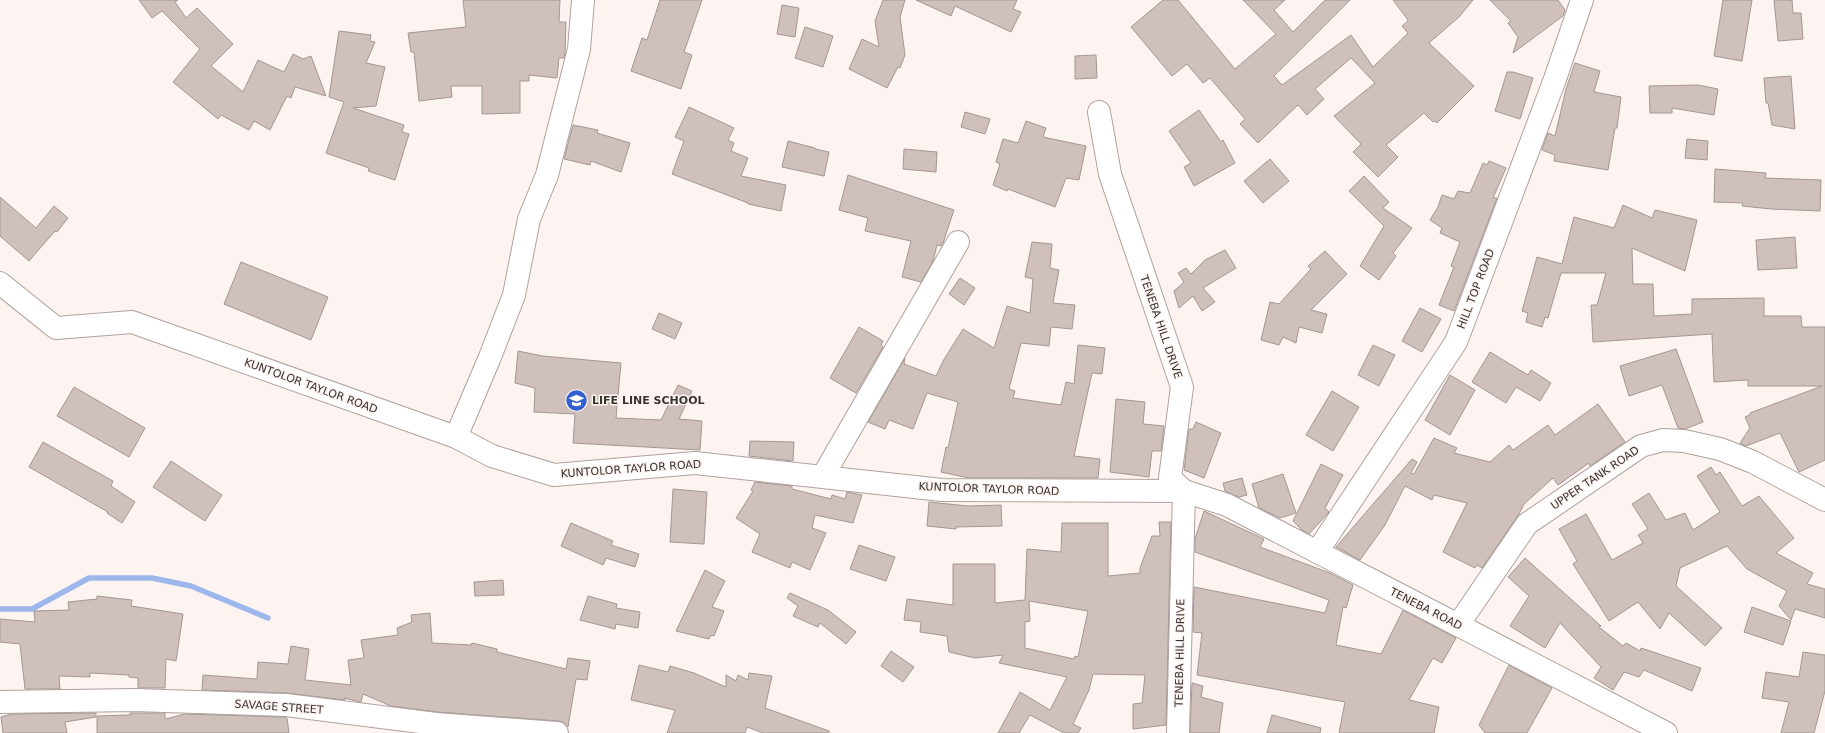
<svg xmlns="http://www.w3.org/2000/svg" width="1825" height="733" font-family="'DejaVu Sans',sans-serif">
	<rect width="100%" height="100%" fill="#fdf4f1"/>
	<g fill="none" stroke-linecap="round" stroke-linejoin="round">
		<polyline stroke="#9db7ec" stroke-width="5.5" points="0,609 32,609 89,578 152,578 191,586 268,618"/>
	</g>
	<g fill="#cfc0bc" stroke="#a49692" fill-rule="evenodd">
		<polygon points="139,0 178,0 175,2 186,18 197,8 233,44 211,66 243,92 258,60 284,72 293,54 303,59 311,56 326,96 295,87 291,98 287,96 270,130 254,121 249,130 221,115 218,119 173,82 200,49 162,11 152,18"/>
		<polygon points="463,0 560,0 559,22 566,22 565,53 564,58 559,58 557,78 529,75 529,81 520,81 520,113 482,114 482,86 451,86 452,97 419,101 414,52 411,52 408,33 466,27"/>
		<polygon points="660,0 702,0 684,52 692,55 681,89 631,71 642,38 647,40"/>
		<polygon points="883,0 905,0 900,17 905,55 900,68 898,67 887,88 849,69 862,39 879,47 875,21"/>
		<polygon points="916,0 1017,0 1013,9 1021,12 1011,32 955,6 951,16"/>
		<polygon points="1163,0 1178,0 1235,69 1276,34 1243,0 1285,0 1274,10 1293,32 1325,0 1350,0 1274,76 1282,85 1351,35 1373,67 1408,33 1402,26 1408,21 1408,20 1393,0 1473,0 1459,17 1429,43 1474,86 1437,123 1435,121 1433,122 1424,113 1386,145 1398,157 1378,177 1353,152 1361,144 1334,116 1375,83 1351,58 1315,89 1324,99 1307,115 1298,105 1258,143 1240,124 1245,119 1210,78 1203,83 1187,64 1172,76 1131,27"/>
		<polygon points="1490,0 1558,0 1565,10 1563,16 1513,53 1518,37 1508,23 1511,21"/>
		<polygon points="1723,0 1752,0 1742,61 1714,56"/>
		<polygon points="1774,0 1792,0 1793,13 1801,13 1803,39 1778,41"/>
		<polygon points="782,5 799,8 795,37 777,34"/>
		<polygon points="805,27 833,36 823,67 795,58"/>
		<polygon points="339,31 371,35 370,41 375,42 366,63 385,67 376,106 353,108 404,125 402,132 409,134 395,180 368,171 369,168 326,153 344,102 329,97"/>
		<polygon points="1096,55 1097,78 1075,79 1075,56"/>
		<polygon points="1575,63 1600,71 1594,92 1621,97 1617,128 1615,128 1608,170 1554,161 1555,155 1542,150 1548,133 1555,136 1566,89"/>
		<polygon points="1507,72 1513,72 1533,78 1520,119 1495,111"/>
		<polygon points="1791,76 1795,129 1772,125 1768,103 1766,103 1764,78"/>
		<polygon points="1698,85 1718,89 1714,115 1672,108 1672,113 1650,113 1649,86"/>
		<polygon points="689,107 734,128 728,140 734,143 731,151 748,158 741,176 786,185 781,211 748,204 748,203 672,174 684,141 675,137"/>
		<polygon points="1199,110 1221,142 1223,140 1235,163 1194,186 1184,167 1191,163 1169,131"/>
		<polygon points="965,112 990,119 985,134 961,127"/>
		<polygon points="1026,121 1046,128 1043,137 1086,146 1079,180 1066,178 1055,207 1008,189 1007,191 993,185 1000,164 996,162 1003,139 1018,143"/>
		<polygon points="573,125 598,130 597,133 630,143 621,172 591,161 590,165 564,159"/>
		<polygon points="1687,139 1708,141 1707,160 1685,158"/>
		<polygon points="788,141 815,148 815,149 829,152 824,176 782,167"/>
		<polygon points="904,149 937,152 936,172 903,169"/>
		<polygon points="1270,159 1289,181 1263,203 1244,181"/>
		<polygon points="1489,161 1506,168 1493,198 1497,198 1454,311 1439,305 1454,267 1451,266 1460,242 1440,233 1442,228 1430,220 1438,207 1442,195 1454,199 1458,191 1470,193 1483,163 1487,165"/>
		<polygon points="1715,169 1766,173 1765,178 1821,180 1820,211 1771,209 1742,206 1743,203 1714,202"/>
		<polygon points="848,175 954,210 943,243 941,246 937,245 933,261 921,282 902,277 911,241 865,231 868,218 839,210"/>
		<polygon points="1364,176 1389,202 1383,208 1412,228 1393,253 1396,256 1379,280 1360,266 1384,226 1349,191"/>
		<polygon points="0,197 36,228 54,206 68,218 57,232 55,231 29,261 0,236"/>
		<polygon points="1623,205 1652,218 1655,210 1697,220 1685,271 1632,248 1633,284 1653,284 1654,316 1692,314 1692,299 1764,298 1764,316 1801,316 1802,327 1825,327 1825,460 1799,472 1780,433 1746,446 1740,443 1750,428 1745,417 1750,415 1750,413 1822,386 1748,386 1748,380 1714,382 1712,334 1593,342 1591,305 1597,305 1606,273 1561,273 1548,318 1545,317 1542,327 1526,322 1528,313 1522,311 1537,257 1562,264 1574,217 1614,228"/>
		<polygon points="1795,237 1797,268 1758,270 1756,240"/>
		<polygon points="1032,242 1052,244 1050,268 1059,270 1053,303 1075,305 1072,329 1051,327 1049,346 1021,343 1009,389 1015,391 1013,398 1061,405 1066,382 1074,384 1078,345 1105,348 1102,374 1092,373 1074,456 1100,459 1098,478 969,478 941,472 946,447 948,448 958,402 927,393 913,429 889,420 885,429 868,422 905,358 904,364 936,376 943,361 963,329 994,348 1007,306 1030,313 1033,279 1025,277"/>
		<polygon points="1225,250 1236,268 1203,288 1215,302 1202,311 1193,296 1179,308 1174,291 1184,282 1178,273 1186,268 1191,274 1205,260"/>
		<polygon points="1325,251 1347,274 1311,310 1327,314 1322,333 1299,327 1296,343 1283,337 1279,345 1261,340 1270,302 1279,304 1311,269 1308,266"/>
		<polygon points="241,262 328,297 311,340 224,304"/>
		<polygon points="960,278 975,288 964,305 949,294"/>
		<polygon points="1420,308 1441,319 1422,352 1402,341"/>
		<polygon points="659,313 682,323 675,339 652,329"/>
		<polygon points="859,327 883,341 881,345 883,347 856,393 830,378"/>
		<polygon points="1373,345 1395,355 1379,386 1358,375"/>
		<polygon points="1676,349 1703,422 1685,429 1678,428 1662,385 1629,396 1620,366"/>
		<polygon points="518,351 543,356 621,363 616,418 661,420 678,385 692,391 679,419 702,421 700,450 573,443 575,414 534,412 535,388 515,383"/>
		<polygon points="1490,352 1528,375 1531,370 1551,383 1540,401 1516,387 1506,403 1472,382"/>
		<polygon points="1450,375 1475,390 1450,435 1425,420"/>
		<polygon points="74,387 145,428 129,457 57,416"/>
		<polygon points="1332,391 1359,407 1333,451 1306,435"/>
		<polygon points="1116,399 1145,402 1143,424 1164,426 1161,451 1152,451 1149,477 1110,472"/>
		<polygon points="1598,404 1625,442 1590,466 1589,463 1558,485 1553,478 1524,504 1519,514 1482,568 1477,565 1475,568 1443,552 1467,503 1434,495 1432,500 1405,486 1385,525 1360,560 1336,547 1412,459 1417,462 1411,473 1414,474 1434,438 1457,448 1454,453 1490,462 1509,445 1513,450 1548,425 1555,435"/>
		<polygon points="1196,422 1221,433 1204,478 1184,470 1189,429 1193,429"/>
		<polygon points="750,441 794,442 793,461 749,456"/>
		<polygon points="43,442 113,481 111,486 135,502 122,523 107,513 108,512 29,467"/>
		<polygon points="171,461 222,495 205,521 153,487"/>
		<polygon points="1321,464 1343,475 1325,508 1329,512 1309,534 1302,530 1293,521"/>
		<polygon points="1711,467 1716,475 1720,472 1742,506 1759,496 1794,538 1776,553 1813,573 1807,584 1825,589 1825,618 1795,609 1791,620 1779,606 1787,591 1747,569 1727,546 1680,568 1676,586 1722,628 1705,646 1669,613 1660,629 1638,602 1609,621 1573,564 1577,561 1559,529 1586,514 1612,560 1643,543 1638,535 1648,529 1632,504 1649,493 1666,520 1685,513 1693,530 1720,512 1697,476"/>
		<polygon points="1283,474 1296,513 1280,518 1259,508 1252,484"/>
		<polygon points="1242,478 1247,495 1239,497 1225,491 1223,483"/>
		<polygon points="755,482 792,486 792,489 831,499 832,495 845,499 847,492 862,495 853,523 815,515 812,528 826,533 810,570 792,562 790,568 752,552 760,534 736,518 753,491 751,490"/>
		<polygon points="673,489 707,492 704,544 670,542"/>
		<polygon points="929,502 968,506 1001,505 1002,526 956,527 956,529 927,526"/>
		<polygon points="1204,511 1264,539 1260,547 1330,573 1353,585 1346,608 1343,607 1336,645 1381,654 1403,610 1456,638 1442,663 1433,658 1409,700 1439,707 1434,733 1339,733 1345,702 1197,675 1202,633 1193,632 1194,587 1325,613 1329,600 1195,552 1195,539"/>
		<path d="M1159,522H1171L1166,725L1133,729V704L1142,703L1145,675L1093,674L1089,690L1073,724L1081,728L1078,733H1064L1030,715L1019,733H998L1020,692L1050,710L1067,677L999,663L1003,655L975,658L949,652L947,636L920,632L921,622L904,620L907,599L953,605V564H995V603L1025,600L1027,549L1061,552L1062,523H1108V576L1140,573V568L1152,536H1160ZM1029,601L1088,611L1078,657L1075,656L1074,659L1025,648V622L1030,621Z"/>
		<polygon points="571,523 613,541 611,545 639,554 635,567 606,558 603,565 561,546"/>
		<polygon points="859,545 895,557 886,581 850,569"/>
		<polygon points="1525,558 1601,626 1599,627 1623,646 1626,643 1640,651 1641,648 1701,668 1692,691 1644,670 1639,677 1624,672 1613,690 1594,678 1601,667 1560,623 1545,648 1510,626 1529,596 1508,577"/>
		<polygon points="705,570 725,581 712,607 724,611 714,636 711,635 709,639 676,631"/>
		<polygon points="503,580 504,595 475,596 474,582"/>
		<polygon points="790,593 828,610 856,632 846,644 820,623 818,627 793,616 798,606 787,598"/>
		<polygon points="97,596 132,600 131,606 183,614 176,661 166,659 165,688 138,688 138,678 129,677 129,675 90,673 90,677 59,676 60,689 25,689 20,644 0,642 0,619 35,622 34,611 69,610 68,602 97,599"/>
		<polygon points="588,596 617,604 616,608 640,612 638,628 616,624 615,629 580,620"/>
		<polygon points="1752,607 1791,621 1783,645 1744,632"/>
		<polygon points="430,613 432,643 471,645 472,643 497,649 497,652 566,669 568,658 590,661 587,680 576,679 568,727 564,722 558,721 437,712 391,706 363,694 361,702 344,698 345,700 286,693 202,690 203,675 257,679 258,662 288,664 291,646 309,649 305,680 351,685 348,660 364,658 361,640 398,635 397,628 412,622 411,615"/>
		<polygon points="891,651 914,667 903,682 881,666"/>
		<polygon points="1803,652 1825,655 1825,691 1814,733 1781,733 1789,702 1762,698 1766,672 1799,677"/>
		<polygon points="639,665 668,672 670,666 694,673 726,687 726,675 736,681 738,675 748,680 749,673 772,676 765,708 829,731 829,733 763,733 747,727 745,733 667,733 675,710 631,700"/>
		<polygon points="1509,665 1552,688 1527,733 1485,733 1479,725"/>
		<polygon points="1192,683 1203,686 1201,697 1223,703 1219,733 1190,733"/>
		<polygon points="96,713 96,717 65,722 67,733 3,733 1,717 12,714"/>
		<polygon points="130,713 165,713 165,719 185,714 285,717 287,718 289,733 97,733 97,716 130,715"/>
		<polygon points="1272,715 1321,728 1320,733 1267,733"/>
	</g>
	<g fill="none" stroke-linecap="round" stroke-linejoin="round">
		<defs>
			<g id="minor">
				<polyline points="1099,112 1110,174 1182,387 1170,478 1184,491 1178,733"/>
				<polyline points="0,283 56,328 132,322 456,437 492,456 554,475 695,463 942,490 1184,491 1227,505 1666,733"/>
				<polyline points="456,437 490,357 514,295 529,219 547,175 579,49 583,0"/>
				<polyline points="823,476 958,242"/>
				<polyline points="1317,552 1456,342 1555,79 1582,0"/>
				<polyline points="1458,625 1527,524 1641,446 1663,440 1684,441 1720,449 1753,462 1825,500"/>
				<polyline points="0,702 135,700 286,705 436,724 557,733"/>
			</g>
		</defs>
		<use href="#minor" stroke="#afa19d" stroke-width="24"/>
		<use href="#minor" stroke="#fff" stroke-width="22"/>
	</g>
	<defs>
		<symbol id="school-disc" viewBox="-11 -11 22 22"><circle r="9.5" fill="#3260cf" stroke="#fdf4f1"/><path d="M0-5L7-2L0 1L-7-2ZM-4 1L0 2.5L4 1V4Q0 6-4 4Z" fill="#fff"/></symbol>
	</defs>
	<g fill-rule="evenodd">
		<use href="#school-disc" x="564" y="388" width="25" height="25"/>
	</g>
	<g text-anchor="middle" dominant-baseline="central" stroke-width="3" stroke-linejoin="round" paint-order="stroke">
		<g font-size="11" fill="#393331" stroke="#fdf4f1">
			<text transform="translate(1476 289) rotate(-69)">HILL TOP ROAD</text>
			<text transform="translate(1161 327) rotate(71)">TENEBA HILL DRIVE</text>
			<text transform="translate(311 386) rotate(20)">KUNTOLOR TAYLOR ROAD</text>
			<text transform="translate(631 469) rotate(-4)">KUNTOLOR TAYLOR ROAD</text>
			<text transform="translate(1595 478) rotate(-34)">UPPER TANK ROAD</text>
			<text transform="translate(989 489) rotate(2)">KUNTOLOR TAYLOR ROAD</text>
			<text transform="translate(1426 609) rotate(27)">TENEBA ROAD</text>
			<text transform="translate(1180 653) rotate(-89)">TENEBA HILL DRIVE</text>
			<text transform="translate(279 707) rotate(4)">SAVAGE STREET</text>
		</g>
		<g font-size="11" font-weight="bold" fill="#393331" stroke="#fdf4f1" text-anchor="start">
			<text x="592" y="400">LIFE LINE SCHOOL</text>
		</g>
	</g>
</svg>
